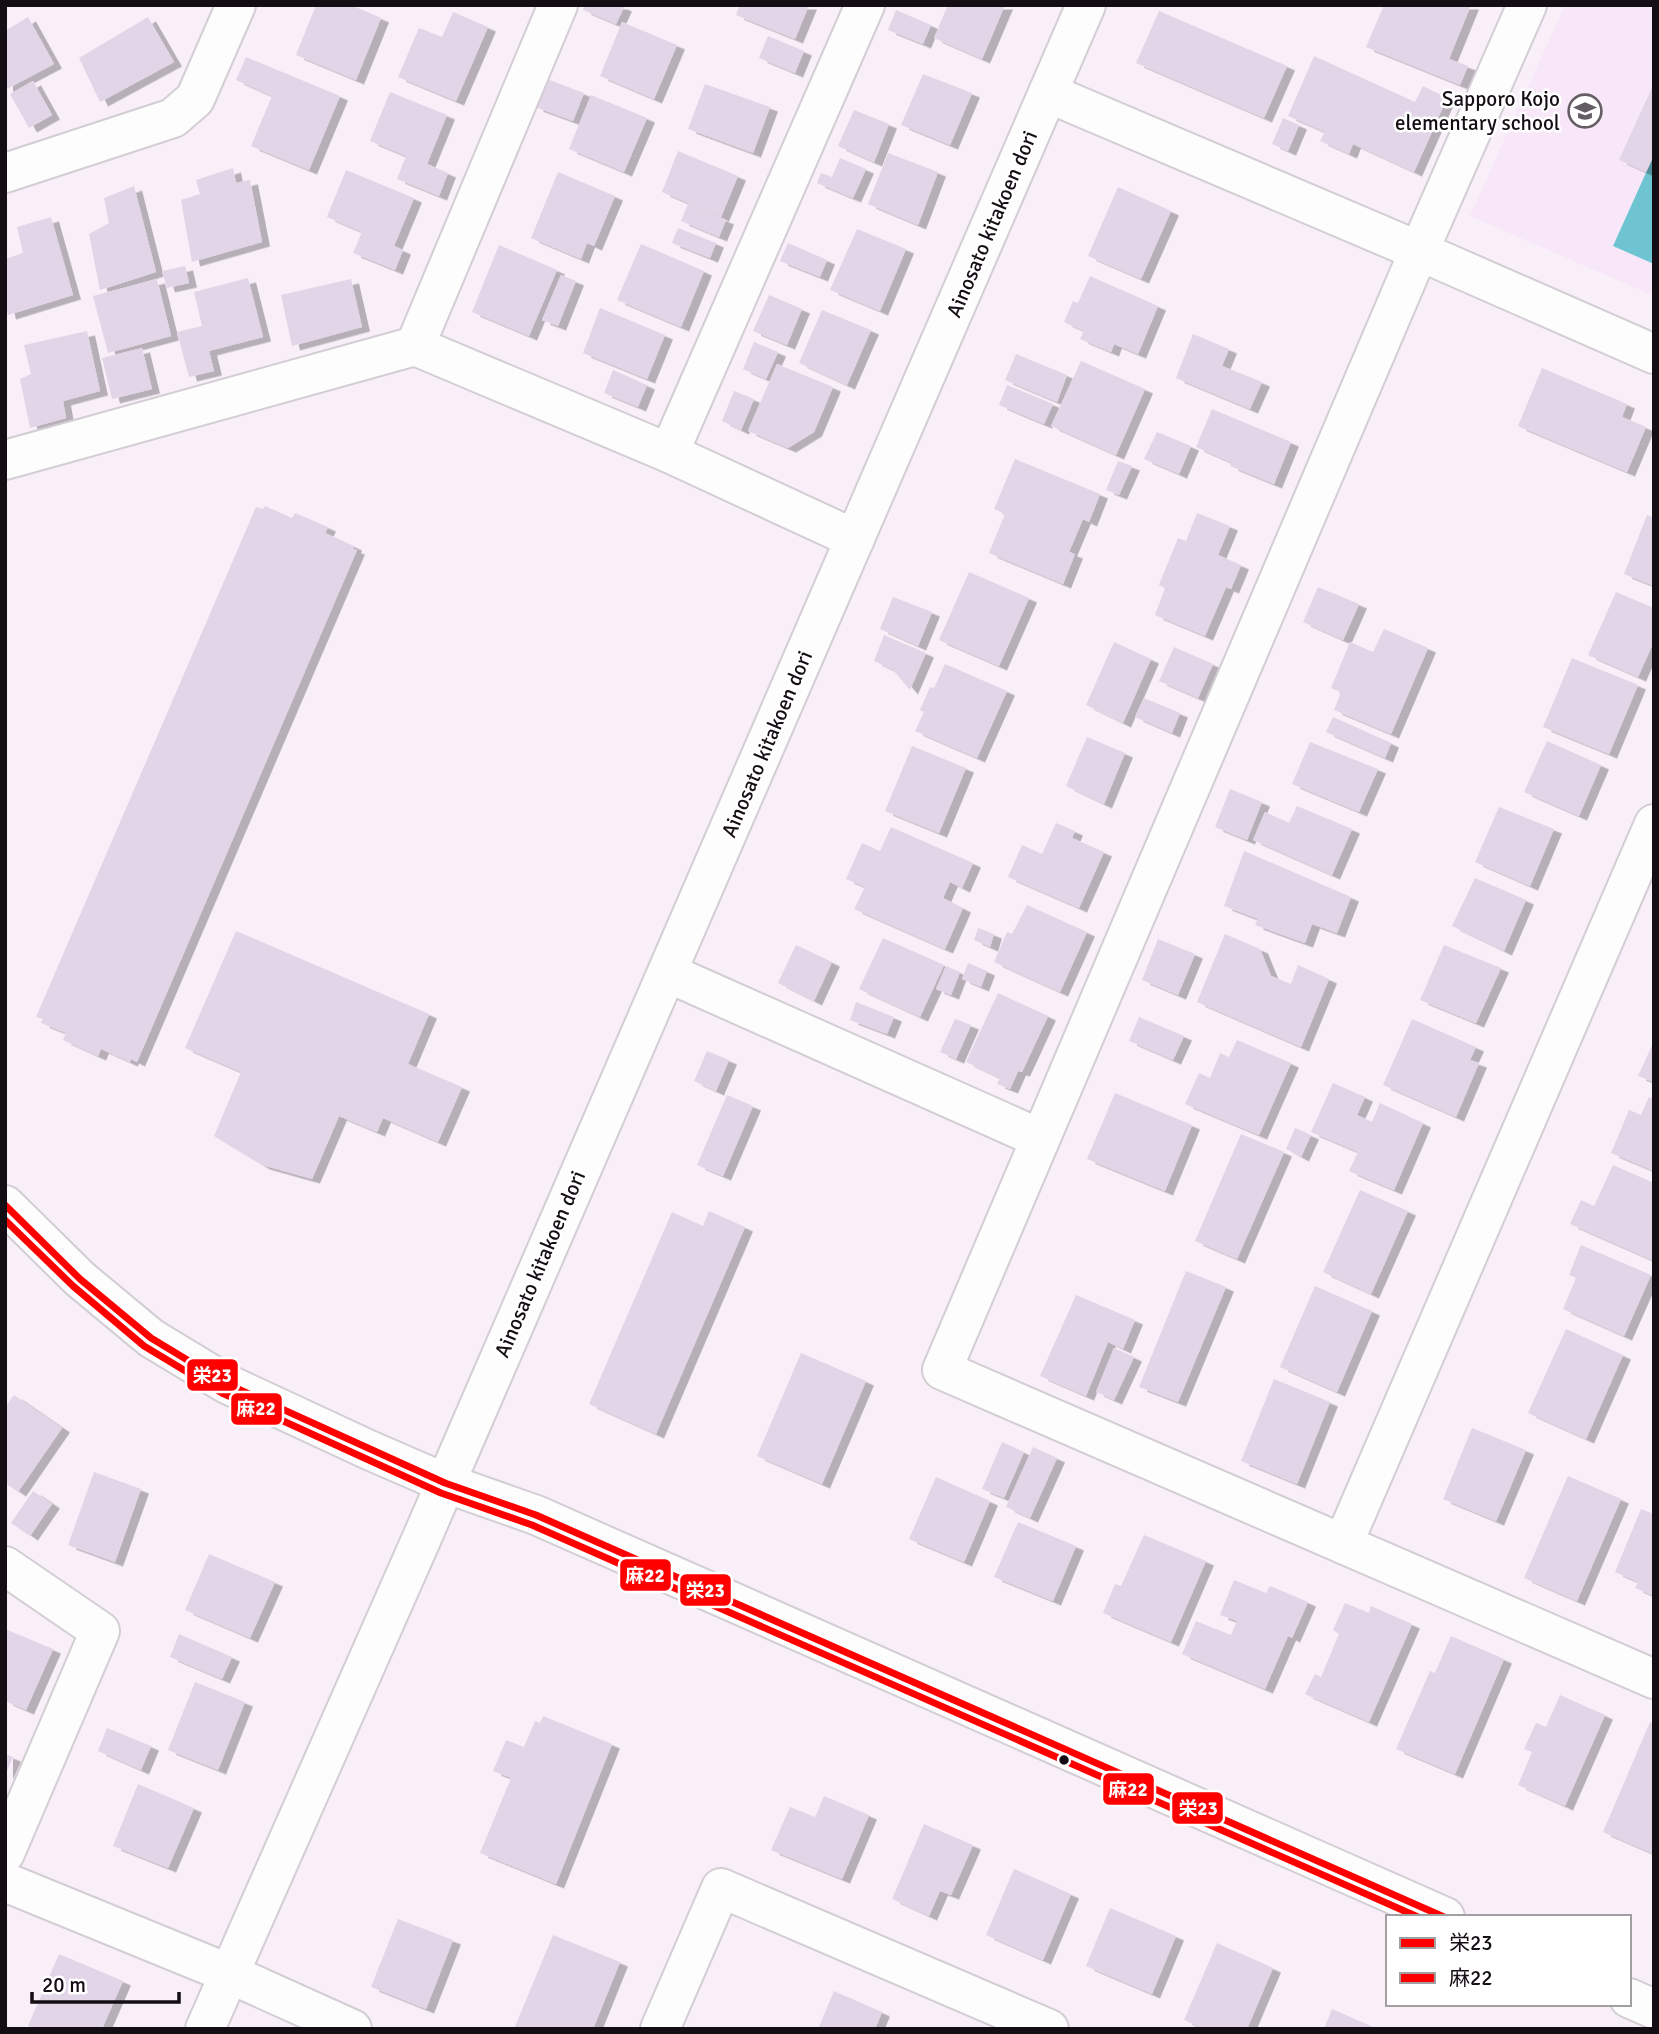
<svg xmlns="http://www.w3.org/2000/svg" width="1659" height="2034" font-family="Signika,'Noto Sans JP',sans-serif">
	<defs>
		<filter id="shadow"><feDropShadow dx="8" dy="4.5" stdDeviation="0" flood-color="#0004"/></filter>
	</defs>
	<rect width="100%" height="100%" fill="#f8eff9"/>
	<polygon fill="#f7e7f9" points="1565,5 1654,5 1654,296 1470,216"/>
	<polygon fill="#6ec4d0" points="1654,155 1654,264 1613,246"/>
	<g fill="#e2d5e7" filter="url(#shadow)">
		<polygon points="316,5 351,5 381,18 356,80 296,55"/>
		<polygon points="585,5 619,5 624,7 616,24 583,10"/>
		<polygon points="740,5 809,5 795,39 736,15"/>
		<polygon points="948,5 1005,5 982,59 934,38"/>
		<polygon points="1384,5 1471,5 1449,59 1468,66 1460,85 1366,47"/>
		<polygon points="896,10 931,25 923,44 888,30"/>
		<polygon points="1159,11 1287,66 1264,118 1136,63"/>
		<polygon points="453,12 488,27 456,101 398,77 419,28 442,37"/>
		<polygon points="28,17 54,64 5,90 5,31"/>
		<polygon points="148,17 174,62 100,102 79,58"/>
		<polygon points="622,22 677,45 654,99 600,76"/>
		<polygon points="768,36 804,51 795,73 759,58"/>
		<polygon points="1314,56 1415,102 1423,86 1447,98 1414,172 1353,144 1349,154 1320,141 1325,132 1288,116"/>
		<polygon points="246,57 340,96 309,170 251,146 272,96 236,80"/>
		<polygon points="923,74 972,93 950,145 901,125"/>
		<polygon points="547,79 584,93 573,121 535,107"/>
		<polygon points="33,81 52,115 29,128 10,94"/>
		<polygon points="1654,83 1654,155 1646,172 1619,160"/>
		<polygon points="705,84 770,107 753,153 688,129"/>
		<polygon points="390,92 447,115 427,164 448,173 439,196 397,179 406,156 370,141"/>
		<polygon points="591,95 647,118 624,172 569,149"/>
		<polygon points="854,110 889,124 874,162 838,146"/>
		<polygon points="1283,118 1299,125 1288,151 1272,144"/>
		<polygon points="678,151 738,176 721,217 662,192"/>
		<polygon points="888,153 938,172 918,225 868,204"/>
		<polygon points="840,158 866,169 853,198 817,183 821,173 832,177"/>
		<polygon points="233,168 236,183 250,180 262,242 192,262 181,200 200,194 196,180"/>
		<polygon points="346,170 414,198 394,246 403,250 395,270 353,253 362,232 327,217"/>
		<polygon points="558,172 615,196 594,246 587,243 581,259 531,238"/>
		<polygon points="134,186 156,272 100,290 89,234 109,223 104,198"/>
		<polygon points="1118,187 1171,211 1141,279 1088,256"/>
		<polygon points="688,204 726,220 719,237 681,221"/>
		<polygon points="51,217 73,295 8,315 5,302 5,259 23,253 17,227"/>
		<polygon points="678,228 716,243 710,258 672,243"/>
		<polygon points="857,229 906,249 880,311 830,290"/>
		<polygon points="788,243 827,260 820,277 780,261"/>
		<polygon points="641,244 704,271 681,327 617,300"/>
		<polygon points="499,245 557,270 529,336 472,312"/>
		<polygon points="185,266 189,283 167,288 162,271"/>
		<polygon points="561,275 576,281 558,326 542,320"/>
		<polygon points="1090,276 1158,306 1138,354 1114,344 1111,352 1080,339 1084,331 1064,322 1073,301 1078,303"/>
		<polygon points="248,278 263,337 209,351 214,371 189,377 177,332 202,326 194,292"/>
		<polygon points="157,279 171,336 108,353 93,296"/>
		<polygon points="351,279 362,327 292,346 281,295"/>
		<polygon points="769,295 802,309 787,345 753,331"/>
		<polygon points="600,308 665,335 647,379 583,353"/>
		<polygon points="822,310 871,330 847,385 799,363"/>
		<polygon points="87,331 100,391 63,401 66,418 30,428 20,379 31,374 24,345"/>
		<polygon points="1193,334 1229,349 1222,366 1262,382 1250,409 1176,378"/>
		<polygon points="754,342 778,352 766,379 743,369"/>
		<polygon points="142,348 152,389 112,399 102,358"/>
		<polygon points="1016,354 1067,375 1057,402 1005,380"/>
		<polygon points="1081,361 1145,389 1116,455 1051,426"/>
		<polygon points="777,364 833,387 814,432 788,448 748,431"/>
		<polygon points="1542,368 1627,404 1622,417 1646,427 1627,472 1518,426"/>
		<polygon points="613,370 647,385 638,407 604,393"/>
		<polygon points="1007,385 1053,404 1044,424 999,405"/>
		<polygon points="734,391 754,399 741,430 722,421"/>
		<polygon points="1212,409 1291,442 1274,484 1230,466 1232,463 1196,447"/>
		<polygon points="1157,432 1191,446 1179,474 1144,459"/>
		<polygon points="1015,459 1100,494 1089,522 1083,519 1069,552 1075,554 1063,584 989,553 1005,514 994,509"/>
		<polygon points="1118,461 1132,466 1119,495 1106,490"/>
		<polygon points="265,506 292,518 295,513 328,527 325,533 354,546 353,549 357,550 137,1062 131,1059 130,1062 101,1049 98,1056 63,1040 66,1033 41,1023 43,1019 36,1017 256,507 263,509"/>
		<polygon points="1197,513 1230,526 1218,555 1241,565 1231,589 1226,587 1205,636 1155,615 1165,588 1159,585 1178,538 1186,541"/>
		<polygon points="1647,515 1654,518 1654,586 1624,574"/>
		<polygon points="969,572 1029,598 999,666 939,640"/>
		<polygon points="1318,587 1359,604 1343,640 1303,622"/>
		<polygon points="1616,592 1654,608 1654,641 1638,677 1588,655"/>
		<polygon points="893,597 932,612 918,646 880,629"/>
		<polygon points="1384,629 1428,648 1391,734 1334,710 1341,692 1331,688 1350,642 1373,652"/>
		<polygon points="884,635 926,653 910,690 893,670 874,661"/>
		<polygon points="1114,642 1151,659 1123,723 1086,705"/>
		<polygon points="1174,647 1213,664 1198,698 1159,681"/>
		<polygon points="1572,658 1638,685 1609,754 1543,727"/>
		<polygon points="945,664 1007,691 977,758 915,731 924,712 920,710 930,687 934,688"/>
		<polygon points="1144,698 1180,713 1172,733 1135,717"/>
		<polygon points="1333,717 1391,743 1385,758 1326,732"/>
		<polygon points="1087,737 1125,753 1104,804 1066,786"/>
		<polygon points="1547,741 1601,765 1579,816 1524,792"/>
		<polygon points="1310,742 1378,769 1359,812 1292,784"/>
		<polygon points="912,746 966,768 939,833 885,811"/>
		<polygon points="1230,789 1262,802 1247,840 1215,827"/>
		<polygon points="1297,806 1352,829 1332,875 1253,840 1265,812 1289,823"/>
		<polygon points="1499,807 1554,829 1530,886 1475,862"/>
		<polygon points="1056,823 1075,831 1072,838 1104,852 1079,908 1008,877 1022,845 1042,854"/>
		<polygon points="891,827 973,863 962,888 950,882 943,898 963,908 945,949 854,909 865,887 846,879 862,843 880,851"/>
		<polygon points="1244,851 1351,897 1337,933 1312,924 1305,943 1255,925 1258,919 1224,906"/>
		<polygon points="1475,878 1526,900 1504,951 1452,926"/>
		<polygon points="1027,905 1087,932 1060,992 994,962 1007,932 1012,934"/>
		<polygon points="978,928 994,934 990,947 974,940"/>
		<polygon points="236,931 429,1014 408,1064 462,1087 438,1142 383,1118 377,1132 339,1116 312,1179 262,1165 214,1136 241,1072 185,1048"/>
		<polygon points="1225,934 1260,949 1271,976 1291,984 1298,965 1329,979 1301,1047 1197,1002"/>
		<polygon points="883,938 944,965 920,1017 859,989"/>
		<polygon points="1158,939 1195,954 1178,995 1142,980"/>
		<polygon points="796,945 832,962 814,1001 778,983"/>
		<polygon points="1444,945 1501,968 1476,1023 1420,1000"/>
		<polygon points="968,963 987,971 981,987 962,979"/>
		<polygon points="946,966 960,972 951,995 936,989"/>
		<polygon points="998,993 1048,1016 1022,1072 1018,1071 1010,1089 997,1084 1000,1078 966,1062"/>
		<polygon points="856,1002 894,1017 887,1034 850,1020"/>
		<polygon points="1139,1017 1184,1036 1173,1060 1129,1041"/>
		<polygon points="955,1019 971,1025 956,1059 940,1052"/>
		<polygon points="1412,1019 1476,1047 1470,1060 1479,1063 1456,1117 1383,1085"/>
		<polygon points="1237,1040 1291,1063 1259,1135 1185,1104 1199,1073 1210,1078 1220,1053 1229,1057"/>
		<polygon points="1654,1041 1654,1082 1638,1076"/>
		<polygon points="707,1051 729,1060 716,1091 694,1081"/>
		<polygon points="1333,1083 1365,1097 1357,1115 1372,1122 1380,1103 1423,1123 1394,1190 1349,1171 1358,1152 1311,1132"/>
		<polygon points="1115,1093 1192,1125 1165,1191 1087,1159"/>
		<polygon points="727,1095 753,1106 723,1176 697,1165"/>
		<polygon points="1649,1097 1654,1099 1654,1171 1611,1153 1629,1110 1641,1115"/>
		<polygon points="1295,1128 1311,1135 1301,1157 1286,1149"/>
		<polygon points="1241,1134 1284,1152 1237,1259 1195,1241"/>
		<polygon points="1613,1165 1654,1183 1654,1261 1570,1224 1581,1200 1594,1206"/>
		<polygon points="1360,1190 1408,1211 1371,1294 1323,1272"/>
		<polygon points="709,1211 745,1227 656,1434 589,1404 672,1212 703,1226"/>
		<polygon points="1581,1245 1651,1275 1624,1336 1563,1309 1576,1278 1569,1275"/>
		<polygon points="1186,1271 1226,1287 1178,1402 1139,1387"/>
		<polygon points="1315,1286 1372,1311 1337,1392 1280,1367"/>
		<polygon points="1076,1295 1135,1320 1123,1349 1108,1342 1086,1396 1040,1376"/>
		<polygon points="1566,1329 1623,1355 1586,1439 1528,1413"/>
		<polygon points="1114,1348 1134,1357 1114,1400 1096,1392"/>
		<polygon points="801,1353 866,1381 822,1484 757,1456"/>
		<polygon points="1274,1379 1330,1402 1297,1484 1241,1461"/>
		<polygon points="14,1395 62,1428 18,1492 5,1483 5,1407"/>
		<polygon points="1472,1428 1526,1450 1496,1521 1443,1499"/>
		<polygon points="1002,1442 1024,1452 1004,1498 982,1489"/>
		<polygon points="1033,1447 1057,1458 1030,1518 1006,1507"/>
		<polygon points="94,1472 141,1489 115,1562 68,1545"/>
		<polygon points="1568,1476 1621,1499 1577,1601 1524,1578"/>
		<polygon points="936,1477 990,1501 964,1562 909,1539"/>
		<polygon points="33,1491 52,1504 30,1536 11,1523"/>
		<polygon points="1641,1509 1654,1514 1654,1596 1635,1588 1638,1582 1615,1572"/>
		<polygon points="1018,1522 1076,1546 1053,1601 994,1577"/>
		<polygon points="1144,1535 1206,1561 1171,1642 1103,1613 1115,1584 1121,1586"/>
		<polygon points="209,1554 275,1582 250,1638 185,1610"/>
		<polygon points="1234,1580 1266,1593 1270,1586 1308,1602 1292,1638 1288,1636 1265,1689 1182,1654 1196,1621 1231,1635 1237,1621 1220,1615"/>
		<polygon points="1345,1603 1369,1613 1371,1606 1412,1624 1369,1722 1305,1694 1315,1674 1321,1677 1339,1634 1333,1630"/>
		<polygon points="5,1629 53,1649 26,1710 5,1701"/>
		<polygon points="179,1634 232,1657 222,1679 170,1657"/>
		<polygon points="1451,1636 1504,1659 1455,1774 1396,1749 1430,1671 1435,1673"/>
		<polygon points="195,1682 245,1702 218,1770 168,1750"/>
		<polygon points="1560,1695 1605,1715 1565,1806 1518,1785 1532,1752 1524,1749 1536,1723 1546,1727"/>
		<polygon points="543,1716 612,1744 556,1884 480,1853 511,1778 493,1771 506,1740 524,1747 535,1721 540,1723"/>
		<polygon points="1650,1722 1654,1724 1654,1854 1603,1832"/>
		<polygon points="107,1728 151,1746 141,1770 98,1751"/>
		<polygon points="5,1754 13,1757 5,1775"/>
		<polygon points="138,1784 194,1808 168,1868 113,1846"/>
		<polygon points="824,1796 869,1815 842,1879 771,1850 790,1807 815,1817"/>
		<polygon points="924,1824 973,1845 951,1895 940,1891 929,1916 892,1899"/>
		<polygon points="1014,1869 1071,1894 1043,1960 986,1935"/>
		<polygon points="1110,1908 1176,1936 1152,1994 1086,1966"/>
		<polygon points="398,1919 453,1940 426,2009 371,1987"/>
		<polygon points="553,1935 620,1962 593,2029 514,2029"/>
		<polygon points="1217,1943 1273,1968 1247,2029 1204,2029 1184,2020"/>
		<polygon points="59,1954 123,1981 102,2029 34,2029 28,2026"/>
		<polygon points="834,1991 882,2012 875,2029 818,2029"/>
		<polygon points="1332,2009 1378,2029 1324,2029"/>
	</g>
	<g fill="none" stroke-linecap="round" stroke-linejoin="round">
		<defs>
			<g id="minor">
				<polyline points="1527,5 1419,251 942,1370 1654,1679"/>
				<polyline points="1048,93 1419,251 1654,354"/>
				<polyline points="5,173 173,118 195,99 236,5"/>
				<polyline points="415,346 669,453 855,539"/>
				<polyline points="669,453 865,5"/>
				<polyline points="5,460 415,346 558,5"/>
				<polyline points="668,973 1039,1138"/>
				<polyline points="5,1205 80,1279 151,1338 227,1384 369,1450 445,1483 536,1515 1445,1917"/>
				<polyline points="1343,1544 1654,824"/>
				<polyline points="5,1566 100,1631 5,1853"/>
				<polyline points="5,1882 230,1974 352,2029"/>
				<polyline points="1629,1998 1654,2009"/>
				<polyline points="205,2029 421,1540 1086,5"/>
				<polyline points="660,2029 721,1888 1049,2029"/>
			</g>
		</defs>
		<use href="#minor" stroke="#d3cdd4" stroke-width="42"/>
		<use href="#minor" stroke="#fefdfe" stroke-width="38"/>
		<defs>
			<polyline id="bus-1" points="5,1205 80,1279 151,1338 227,1384 445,1483 536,1515 1444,1917"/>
			<polyline id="bus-2" points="5,1220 73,1286 144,1346 222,1393 441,1493 532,1525 1418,1917"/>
		</defs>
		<use href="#bus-1" stroke="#fff" stroke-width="12"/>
		<use href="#bus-2" stroke="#fff" stroke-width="12"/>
		<use href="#bus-1" stroke="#f00" stroke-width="7"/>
		<use href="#bus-2" stroke="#f00" stroke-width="7"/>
	</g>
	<defs>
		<symbol id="school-ring" viewBox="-11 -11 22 22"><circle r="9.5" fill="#fff" stroke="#645d64" stroke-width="1.5"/><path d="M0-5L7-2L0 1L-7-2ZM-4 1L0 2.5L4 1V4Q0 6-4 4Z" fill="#645d64"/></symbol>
	</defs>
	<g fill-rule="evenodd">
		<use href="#school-ring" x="1566" y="92" width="38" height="38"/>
	</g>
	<circle fill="#140e14" stroke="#fff" stroke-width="2.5" cx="1064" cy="1760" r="6"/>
	<g text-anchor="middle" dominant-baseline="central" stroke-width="5" stroke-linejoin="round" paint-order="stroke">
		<g font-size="21" fill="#140e14" stroke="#fff" text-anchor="end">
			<text x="1560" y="99">Sapporo Kojo<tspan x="1560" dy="24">elementary school</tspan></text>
		</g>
		<g font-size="21" fill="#140e14" stroke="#fff">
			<text transform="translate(992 224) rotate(-67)">Ainosato kitakoen dori</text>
			<text transform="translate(767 744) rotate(-67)">Ainosato kitakoen dori</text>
			<text transform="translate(540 1264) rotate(-67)">Ainosato kitakoen dori</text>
		</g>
	</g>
	<g stroke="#fff" stroke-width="2.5">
		<rect x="186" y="1358" width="53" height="34" rx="7" fill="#f00"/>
		<rect x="230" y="1392" width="53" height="34" rx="7" fill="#f00"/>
		<rect x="619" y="1558" width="53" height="34" rx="7" fill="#f00"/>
		<rect x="679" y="1573" width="53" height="34" rx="7" fill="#f00"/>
		<rect x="1102" y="1772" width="53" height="34" rx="7" fill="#f00"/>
		<rect x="1171" y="1791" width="53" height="34" rx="7" fill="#f00"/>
	</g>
	<g font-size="19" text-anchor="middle" font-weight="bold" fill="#fff">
		<text x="212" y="1382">栄23</text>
		<text x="256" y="1415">麻22</text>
		<text x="645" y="1582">麻22</text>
		<text x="705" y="1597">栄23</text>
		<text x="1128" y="1796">麻22</text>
		<text x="1198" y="1815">栄23</text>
	</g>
	<rect width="1659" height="2034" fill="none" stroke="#140e14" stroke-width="14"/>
	<rect x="1386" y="1915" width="245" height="91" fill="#ffffff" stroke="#a19fa1" stroke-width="2"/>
	<rect x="1400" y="1938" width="35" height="10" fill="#ff0000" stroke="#a19fa1" stroke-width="2"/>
	<text x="1449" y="1950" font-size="21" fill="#140e14">栄23</text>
	<rect x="1400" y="1973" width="35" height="10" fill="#ff0000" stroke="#a19fa1" stroke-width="2"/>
	<text x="1449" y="1985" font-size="21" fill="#140e14">麻22</text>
	<path d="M32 1992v10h147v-10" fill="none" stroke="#140e14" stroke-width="3.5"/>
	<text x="42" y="1992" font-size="21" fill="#140e14" stroke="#ffffff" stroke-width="5" paint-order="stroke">20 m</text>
</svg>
